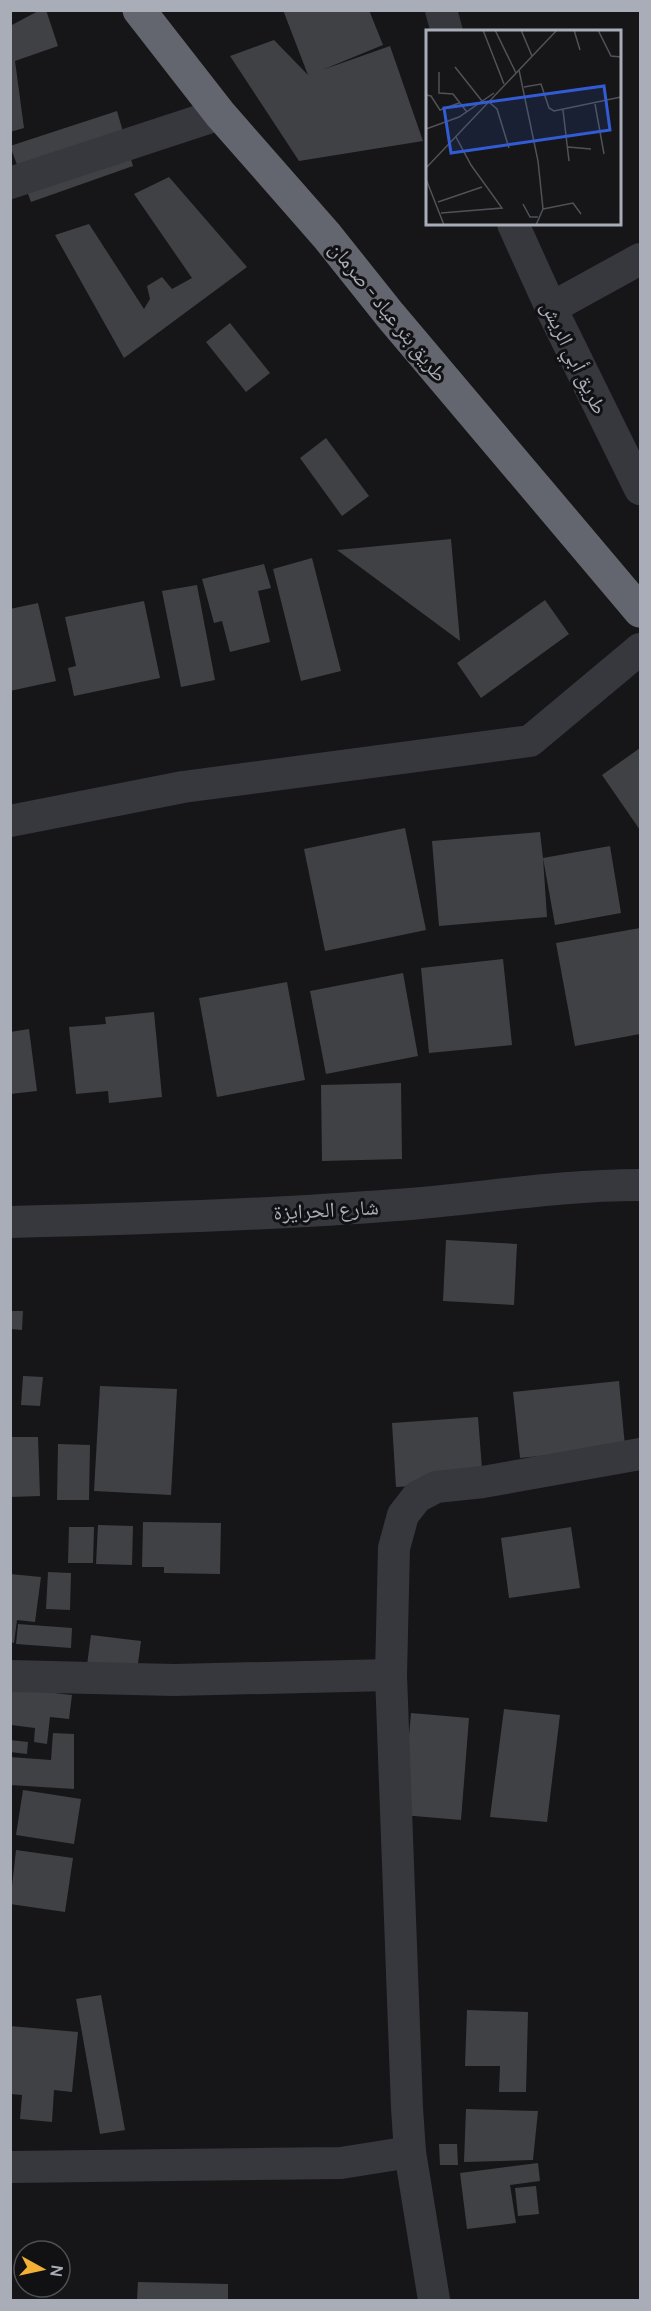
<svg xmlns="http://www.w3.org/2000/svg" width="651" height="2311" font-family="Manrope,'Noto Naskh Arabic',sans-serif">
	<rect width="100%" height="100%" fill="#161618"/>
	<g fill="#404145">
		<polygon points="40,10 46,10 58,46 15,61 24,128 10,132 10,26"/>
		<polygon points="283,10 369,10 383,45 322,70 390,46 423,141 299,161 230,56 274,40 308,75"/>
		<polygon points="117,111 133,166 31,202 10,146"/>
		<polygon points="169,177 247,267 124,358 55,235 89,224 144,309 150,299 147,286 162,277 172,289 192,278 134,194"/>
		<polygon points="230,323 270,373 246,392 206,342"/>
		<polygon points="326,438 369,496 342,516 300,458"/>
		<polygon points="451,539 460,641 337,550"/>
		<polygon points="312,558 341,671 301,681 273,569"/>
		<polygon points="264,564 271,588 258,591 270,642 230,652 222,621 214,623 202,579"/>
		<polygon points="197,585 215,680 181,687 162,591"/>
		<polygon points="545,600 569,634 481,698 457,663"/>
		<polygon points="144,601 160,678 74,696 68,668 76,666 65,617"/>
		<polygon points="38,603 56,681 10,691 10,609"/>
		<polygon points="640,748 640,830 602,775"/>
		<polygon points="405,828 426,930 325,951 304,849"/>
		<polygon points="540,832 543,858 610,846 621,913 555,925 543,858 547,917 439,926 432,841"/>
		<polygon points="640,928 640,1034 575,1046 556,943"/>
		<polygon points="503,959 512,1045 429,1053 421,968"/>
		<polygon points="403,973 418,1056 326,1074 310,991"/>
		<polygon points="287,982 305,1080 217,1097 199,998"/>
		<polygon points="154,1012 162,1097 109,1103 108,1091 76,1094 69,1027 106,1024 105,1017"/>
		<polygon points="29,1029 37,1091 10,1094 10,1032"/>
		<polygon points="401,1083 402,1159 322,1161 321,1085"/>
		<polygon points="446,1240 517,1244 514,1305 443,1301"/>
		<polygon points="10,1311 23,1311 22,1330 10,1329"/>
		<polygon points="23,1376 43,1377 40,1406 21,1405"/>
		<polygon points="619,1381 625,1447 520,1458 513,1392"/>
		<polygon points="100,1386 177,1389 171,1495 94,1491"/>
		<polygon points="478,1417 483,1482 396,1487 392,1423"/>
		<polygon points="10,1437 38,1437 40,1496 10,1497"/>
		<polygon points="58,1444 90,1445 89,1500 57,1500"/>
		<polygon points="143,1522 221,1523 220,1574 164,1573 164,1567 142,1567"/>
		<polygon points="98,1525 133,1526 132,1565 96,1564"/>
		<polygon points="69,1527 94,1527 93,1563 68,1563"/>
		<polygon points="571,1527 580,1588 509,1598 501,1538"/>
		<polygon points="48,1572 71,1573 70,1610 46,1609"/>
		<polygon points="10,1574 41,1577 35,1622 17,1620 14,1643 10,1642"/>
		<polygon points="18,1624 72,1628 71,1648 16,1644"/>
		<polygon points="91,1635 141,1641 137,1671 87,1665"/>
		<polygon points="10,1688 72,1695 69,1719 50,1717 47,1744 34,1742 35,1728 11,1725"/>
		<polygon points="504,1709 560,1715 547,1822 490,1817"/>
		<polygon points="411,1713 469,1718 461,1820 402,1815"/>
		<polygon points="53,1733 74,1734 74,1789 10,1785 10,1757 51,1760"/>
		<polygon points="10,1740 28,1742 27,1754 10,1752"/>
		<polygon points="23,1790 81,1799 74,1844 16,1835"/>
		<polygon points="16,1850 73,1858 65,1912 10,1904"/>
		<polygon points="101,1995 125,2130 100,2134 76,1999"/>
		<polygon points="467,2010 528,2012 526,2092 499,2092 500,2066 465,2066"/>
		<polygon points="10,2026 78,2032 72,2092 54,2090 52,2122 20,2119 22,2095 10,2094"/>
		<polygon points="466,2109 538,2111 533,2160 464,2162"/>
		<polygon points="439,2144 457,2144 458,2165 440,2165"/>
		<polygon points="538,2163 540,2181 510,2185 516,2223 467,2229 460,2173"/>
		<polygon points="536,2186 539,2214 518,2216 515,2188"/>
		<polygon points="138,2282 228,2284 228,2300 137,2300"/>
	</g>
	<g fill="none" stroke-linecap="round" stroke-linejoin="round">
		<g stroke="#37383d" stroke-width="32">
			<polyline points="441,10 447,32"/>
			<polyline points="10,183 220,114"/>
			<polyline points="513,224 551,308 640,489"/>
			<polyline points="551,308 640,259"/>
			<polyline points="10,821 183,787 530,741 640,649"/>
			<path d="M10,1222C139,1219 268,1215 396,1205C478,1199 557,1185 640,1185"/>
			<polyline points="10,1676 174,1680 391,1675"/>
			<polyline points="10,2167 341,2163 410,2152"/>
			<polyline points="434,2300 410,2152 407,2108 391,1675 394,1548 403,1515 417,1497 436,1487 483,1482 640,1454"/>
		</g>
		<polyline stroke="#63666e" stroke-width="33" points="139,10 220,114 327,236 390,315 640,611"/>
	</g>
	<g text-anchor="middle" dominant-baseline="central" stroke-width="6" stroke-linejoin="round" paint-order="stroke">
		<g font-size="21" fill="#a8adb8" stroke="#111113">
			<text transform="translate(389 311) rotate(51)">طريق بئر عياد - صرمان</text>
			<text transform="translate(575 357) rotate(64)">طريق أبي الريش</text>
			<text transform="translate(326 1209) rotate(-3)">شارع الحرايزة</text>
		</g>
	</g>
	<g transform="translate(426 30)">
		<rect width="195" height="195" fill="#161618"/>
		<path fill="none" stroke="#505258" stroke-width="1.5" d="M57,0L78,54M69,0L90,43M95,0L106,26M148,0L154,20M172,0L185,26L195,27M29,37L56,71M93,40L112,131L117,179L110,195M13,42V63L27,64L41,82M98,57L115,54L123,78L128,81L195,67M0,65L5,66L14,80L33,73M63,72L71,79L83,118M169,74L178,124M137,80L143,131M0,99L33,87L68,63M142,117L165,119M0,138L131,0M0,149L18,195M12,172L56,157M97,174L104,187H112M117,179L147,173L155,184M15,183L76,178L45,135L30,107"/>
		<path fill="#325cd3" fill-opacity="0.15" stroke="#325cd3" stroke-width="3" d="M178,56L184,100L25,123L18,78Z"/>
		<rect width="195" height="195" fill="none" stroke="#a8adb8" stroke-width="3"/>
	</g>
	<rect width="651" height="2311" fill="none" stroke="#a8adb8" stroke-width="24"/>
	<g transform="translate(42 2269) rotate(98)"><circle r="28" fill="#111113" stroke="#4d4f55" stroke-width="1.5"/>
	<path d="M0-4.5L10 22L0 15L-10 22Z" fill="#f2b134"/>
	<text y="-9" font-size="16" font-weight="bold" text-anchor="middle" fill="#a8adb8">N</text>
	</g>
</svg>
